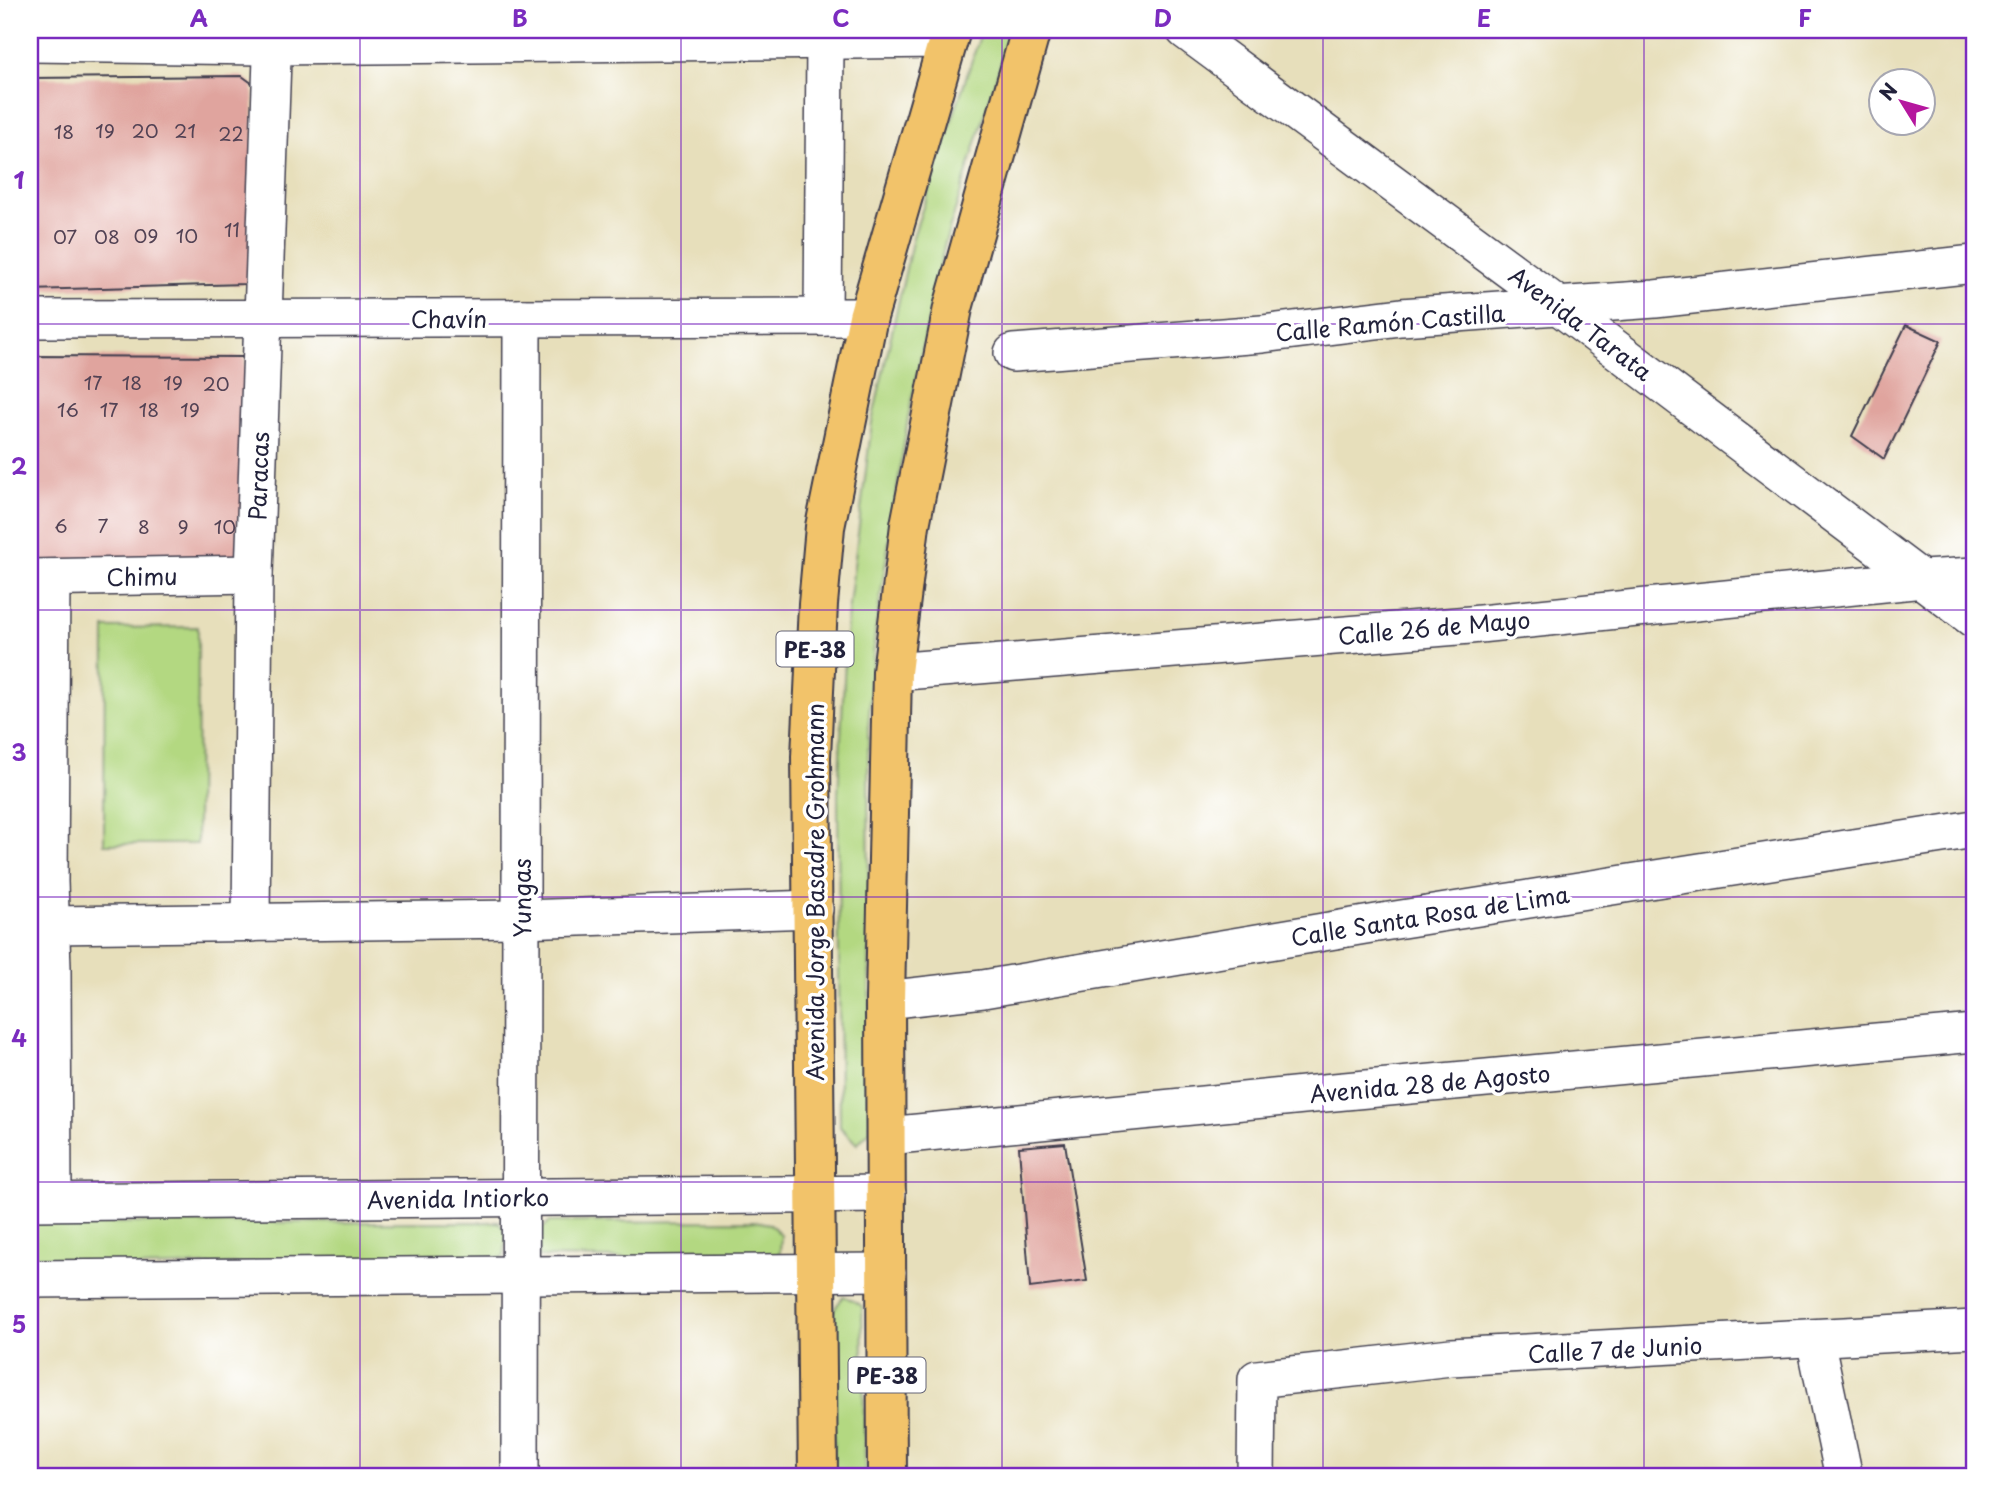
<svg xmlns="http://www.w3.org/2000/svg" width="2004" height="1507" font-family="'Playpen Sans',sans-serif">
	<rect width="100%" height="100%" fill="#fff"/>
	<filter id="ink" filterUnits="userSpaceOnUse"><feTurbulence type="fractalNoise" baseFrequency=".0143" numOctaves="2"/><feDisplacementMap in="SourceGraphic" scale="14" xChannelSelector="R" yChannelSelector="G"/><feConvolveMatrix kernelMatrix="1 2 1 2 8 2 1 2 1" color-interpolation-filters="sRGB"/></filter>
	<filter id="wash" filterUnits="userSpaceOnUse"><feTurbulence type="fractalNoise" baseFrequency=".00686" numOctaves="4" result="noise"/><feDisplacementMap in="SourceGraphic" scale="28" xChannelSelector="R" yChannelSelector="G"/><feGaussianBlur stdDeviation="1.57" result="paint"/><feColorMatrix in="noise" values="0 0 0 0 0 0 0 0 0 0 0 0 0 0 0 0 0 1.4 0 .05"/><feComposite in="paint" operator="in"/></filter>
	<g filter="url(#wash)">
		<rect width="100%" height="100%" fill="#e7dfbb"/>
		<g fill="#b3d881" stroke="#6a7d5e" stroke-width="2">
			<polygon points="982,30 1011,30 944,246 908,418 875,632 868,730 870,1131 857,1144 840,1127 838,795 847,621 872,422 913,237"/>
			<polygon points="198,627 197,844 104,844 105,628"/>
			<polygon points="754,1221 770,1224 781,1235 780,1251 776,1260 538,1257 541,1230 549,1222"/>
			<polygon points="499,1222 507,1233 504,1257 30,1270 30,1223"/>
			<polygon points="844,1296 862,1306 865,1477 834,1477 831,1313"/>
		</g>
		<g id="blocks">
			<g fill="#e0a49e">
				<polygon points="242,76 253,84 256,275 245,284 30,290 30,78"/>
				<polygon points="1906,325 1941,341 1884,459 1852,436"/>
				<polygon points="30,356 245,357 251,559 30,569"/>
				<polygon points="1065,1143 1087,1281 1030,1288 1019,1147"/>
			</g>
		</g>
	</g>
	<g filter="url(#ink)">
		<use href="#blocks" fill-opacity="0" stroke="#403e4e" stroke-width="2"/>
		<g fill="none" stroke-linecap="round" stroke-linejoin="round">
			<defs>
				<g id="minor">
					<polyline points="1185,30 1560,307 1974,619"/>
					<polyline points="30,43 273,46 948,39"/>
					<polyline points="823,317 825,41"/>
					<polyline points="30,319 868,317"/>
					<polyline points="1013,353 1262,334 1401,317 1655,299 1974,264"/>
					<polyline points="30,578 254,574"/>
					<polyline points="51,578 49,882 52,968 53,1201"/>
					<polyline points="892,672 1470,625 1923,579 1974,576"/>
					<polyline points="251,923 254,574 273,30"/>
					<polyline points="51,925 521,919 814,909"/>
					<polyline points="885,1000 983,989 1383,922 1974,829"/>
					<polyline points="887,1136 1334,1092 1974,1033"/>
					<polyline points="30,1202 887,1194"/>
					<polyline points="30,1279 887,1272"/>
					<polyline points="1815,1339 1844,1477"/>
					<polyline points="520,1477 522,318"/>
					<polyline points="1256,1477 1257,1379 1451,1357 1974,1329"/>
				</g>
				<g id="highway">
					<polyline points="818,1477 811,757 818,604 825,527 868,317 951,30"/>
					<polyline points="887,1477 885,1000 892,672 910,525 953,308 1031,30"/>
				</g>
			</defs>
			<use href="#minor" stroke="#403e4e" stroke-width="40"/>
			<use href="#highway" stroke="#403e4e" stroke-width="42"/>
			<use href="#minor" stroke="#fff" stroke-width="37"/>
			<use href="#highway" stroke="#f2c36a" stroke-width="38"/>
		</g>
	</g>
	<path fill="none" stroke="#7b2cbf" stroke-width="2" stroke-opacity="0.55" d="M360,30V1477M681,30V1477M1002,30V1477M1323,30V1477M1644,30V1477M30,324H1974M30,610H1974M30,897H1974M30,1182H1974"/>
	<g text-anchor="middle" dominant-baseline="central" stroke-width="7" stroke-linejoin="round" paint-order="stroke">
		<g font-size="19" fill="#524254">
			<text x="105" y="130">19</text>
			<text x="145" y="130">20</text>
			<text x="185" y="130">21</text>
			<text x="64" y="131">18</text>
			<text x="231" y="133">22</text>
			<text x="232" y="229">11</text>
			<text x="146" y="235">09</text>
			<text x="187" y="235">10</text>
			<text x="65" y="236">07</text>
			<text x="107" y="236">08</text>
			<text x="93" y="382">17</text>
			<text x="132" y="382">18</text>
			<text x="173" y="382">19</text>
			<text x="216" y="383">20</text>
			<text x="68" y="409">16</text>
			<text x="109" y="409">17</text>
			<text x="149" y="409">18</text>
			<text x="190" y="409">19</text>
			<text x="61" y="525">6</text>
			<text x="103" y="525">7</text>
			<text x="144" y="526">8</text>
			<text x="183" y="526">9</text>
			<text x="225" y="526">10</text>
		</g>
		<g fill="#fff" stroke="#646476" stroke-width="2">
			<rect x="776.5" y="631.5" width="77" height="35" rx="5"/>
			<rect x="848.5" y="1357.5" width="77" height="35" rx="5"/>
		</g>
		<g font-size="21" font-weight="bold" fill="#22223b">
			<text x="815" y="649">PE-38</text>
			<text x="887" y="1375">PE-38</text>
		</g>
		<g font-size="23" fill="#22223b" stroke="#fff">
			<text x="449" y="318">Chavín</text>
			<text transform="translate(1390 322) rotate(-5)">Calle Ramón Castilla</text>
			<text transform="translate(1581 323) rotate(37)">Avenida Tarata</text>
			<text transform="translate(258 476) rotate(-88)">Paracas</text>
			<text transform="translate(142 576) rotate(-1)">Chimu</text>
			<text transform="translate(1434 627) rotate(-5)">Calle 26 de Mayo</text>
			<text transform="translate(814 892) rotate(-90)">Avenida Jorge Basadre Grohmann</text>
			<text transform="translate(521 898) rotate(-90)">Yungas</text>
			<text transform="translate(1430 915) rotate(-9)">Calle Santa Rosa de Lima</text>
			<text transform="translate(1430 1083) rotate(-5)">Avenida 28 de Agosto</text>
			<text transform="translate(458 1198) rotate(-1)">Avenida Intiorko</text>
			<text transform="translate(1615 1349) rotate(-3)">Calle 7 de Junio</text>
		</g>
	</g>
	<rect width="2004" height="1507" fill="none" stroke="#fff" stroke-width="77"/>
	<g transform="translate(1902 102) rotate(307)"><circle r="33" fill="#ffffff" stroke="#a7a7b1" stroke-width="2"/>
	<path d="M0-5L12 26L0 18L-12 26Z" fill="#b5179e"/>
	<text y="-10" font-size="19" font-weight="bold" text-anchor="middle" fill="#22223b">N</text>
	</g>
	<rect x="38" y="38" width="1928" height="1430" fill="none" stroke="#7b2cbf" stroke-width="2.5"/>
	<g font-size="23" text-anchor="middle" font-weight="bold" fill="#7b2cbf">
		<text x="199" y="27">A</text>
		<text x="520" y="27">B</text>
		<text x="841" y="27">C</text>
		<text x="1163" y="27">D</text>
		<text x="1484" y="27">E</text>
		<text x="1805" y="27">F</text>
		<text x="19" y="189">1</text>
		<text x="19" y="475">2</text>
		<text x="19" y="761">3</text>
		<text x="19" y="1047">4</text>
		<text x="19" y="1333">5</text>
	</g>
</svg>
